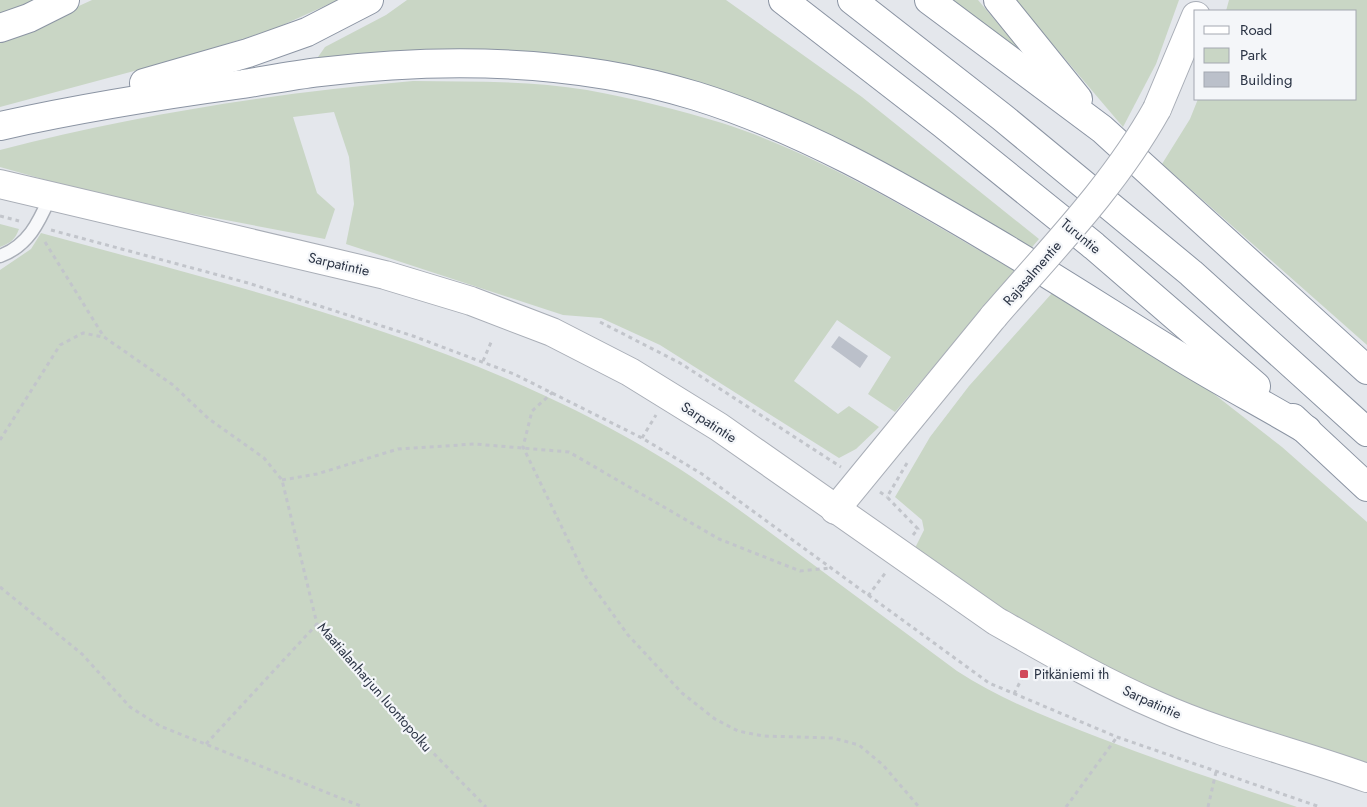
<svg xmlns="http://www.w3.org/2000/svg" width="1367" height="807" font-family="Jost,sans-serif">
	<rect width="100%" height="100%" fill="#e4e7ec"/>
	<g fill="#c9d6c5">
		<polygon points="0,0 41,0 0,15"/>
		<polygon points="92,0 338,0 274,29 175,60 0,107 0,38 35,26"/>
		<polygon points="407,0 726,0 862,97 1039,239 1027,253 698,89 318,57 325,47 386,15"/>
		<polygon points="946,0 978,0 1041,74"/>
		<polygon points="1015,0 1179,0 1156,64 1123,127"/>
		<polygon points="1229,0 1367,0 1367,345 1162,164 1190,119 1198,99 1356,99 1356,11 1226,11"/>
		<path d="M413,81C471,82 530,80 587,90C632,98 679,110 722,123C824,156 923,218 1015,271L895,412L868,394L891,357L837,320L794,381L838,414L849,406L879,427L856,449L839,458L660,345L601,318L563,315L346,244L354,204L349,157L334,112L293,117L317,193L335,209L325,239L110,198L0,167V150C135,115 274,93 413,81Z"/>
		<path d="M0,224L19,229C15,240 10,243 0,247Z"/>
		<path d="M41,233C245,289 458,339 642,446C696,477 745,514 795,551C849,591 903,631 957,671C1002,700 1051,719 1100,738C1165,763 1231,785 1297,807H0V270L31,249Z"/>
		<path d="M1053,292L1205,387L1282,447L1367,522V763C1316,746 1263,732 1212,713C1110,675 1000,616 915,548L924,530L922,520L895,497L930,437L969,386Z"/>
	</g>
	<polygon fill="#bbc0ca" points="839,336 868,356 860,368 831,347"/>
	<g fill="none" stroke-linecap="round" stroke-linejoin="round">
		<defs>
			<path id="lane" d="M0,256C28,246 39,222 50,197"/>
			<g id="secondary">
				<polyline points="1157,109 1196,16"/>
				<path d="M0,184L385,275L471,301L552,332L630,372L719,427L996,621C1049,651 1102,682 1158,706C1225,736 1298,753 1367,778"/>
				<polyline points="835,510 994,316"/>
			</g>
			<g id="highway">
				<polyline points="783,0 943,124 1094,246 1256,386"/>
				<polyline points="852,0 1002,117 1191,273 1367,432"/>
				<polyline points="929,0 1102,129 1367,370"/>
				<polyline points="998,0 1078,99"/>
				<polyline points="0,28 29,18 65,0"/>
				<polyline points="144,83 248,53 307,32 369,0"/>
				<path d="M0,126C80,108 162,95 243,84C268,80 294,75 320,72C445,57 575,59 696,96C802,129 899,185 993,241C1056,278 1117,318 1179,356C1221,382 1265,405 1307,430"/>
				<polyline points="1293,418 1367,487"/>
			</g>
		</defs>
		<use href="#lane" stroke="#a9aeb7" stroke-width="15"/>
		<use href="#secondary" stroke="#a9aeb7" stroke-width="30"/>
		<use href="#highway" stroke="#8b94a3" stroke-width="30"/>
		<g stroke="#c2c5cb" stroke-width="3" stroke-dasharray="4 4" stroke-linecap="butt">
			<polyline points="0,216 19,221"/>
			<polyline points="51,230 248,283 413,336 514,374 642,438 702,474 989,683 1117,737 1320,807"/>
			<polyline points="45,242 104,337 173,385 209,419 264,458 282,480 317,624 404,723 486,807"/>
			<polyline points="600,322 680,363 841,467"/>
			<polyline points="483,361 492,340"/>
			<polyline points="553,392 532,411 523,447 586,577 628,635 682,693 715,719 738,731 763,736 833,738 859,745 883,765 919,807"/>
			<polyline points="642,438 656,415"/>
			<polyline points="0,440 60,345 83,333 103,337"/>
			<polyline points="907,463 887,497 918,529 913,535"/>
			<polyline points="282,480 317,474 398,449 475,444 569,452 719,539 800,571 830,568"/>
			<polyline points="880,492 887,497"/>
			<polyline points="0,587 82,654 130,707 160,726 363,807"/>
			<polyline points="868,596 886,572"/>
			<polyline points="1014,694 1024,674"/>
			<polyline points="206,744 317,624"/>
			<polyline points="1066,807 1117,737"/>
			<polyline points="1208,807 1216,772"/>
		</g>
		<use href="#lane" stroke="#f7f8fa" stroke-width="12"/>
		<use href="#secondary" stroke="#fff" stroke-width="28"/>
		<use href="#highway" stroke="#fff" stroke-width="28"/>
		<defs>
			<path id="secondary-bridge" d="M994,316C1051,250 1114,186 1157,109"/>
		</defs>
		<use href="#secondary-bridge" stroke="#a9aeb7" stroke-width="30" stroke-linecap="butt"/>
		<use href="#secondary-bridge" stroke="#fff" stroke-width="28"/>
	</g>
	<rect fill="#d1495b" stroke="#f4f6f9" stroke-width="2" x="1019" y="669" width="10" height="10" rx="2.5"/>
	<g text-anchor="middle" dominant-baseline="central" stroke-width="4.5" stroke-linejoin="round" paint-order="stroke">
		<g font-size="14" fill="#2b3445" stroke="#f4f6f9">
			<text transform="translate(1081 236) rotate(39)">Turuntie</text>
			<text transform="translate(339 264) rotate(13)">Sarpatintie</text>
			<text transform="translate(1032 273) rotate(-49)">Rajasalmentie</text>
			<text transform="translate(709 422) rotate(33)">Sarpatintie</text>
			<text transform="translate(375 687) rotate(49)">Maatialanharjun luontopolku</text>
			<text transform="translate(1152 702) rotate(24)">Sarpatintie</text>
		</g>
		<g font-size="14" fill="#2b3445" stroke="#f4f6f9" text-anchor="start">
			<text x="1034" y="674">Pitkäniemi th</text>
		</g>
	</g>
	<rect x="1194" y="10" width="162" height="90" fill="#f4f6f9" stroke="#a4a8b1"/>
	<rect x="1204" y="26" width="25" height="8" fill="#ffffff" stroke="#a4a8b1"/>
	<text x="1240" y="35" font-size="15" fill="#2b3445">Road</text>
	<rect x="1204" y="48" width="25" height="15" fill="#c9d6c5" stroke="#a4a8b1"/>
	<text x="1240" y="60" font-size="15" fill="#2b3445">Park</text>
	<rect x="1204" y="72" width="25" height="15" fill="#bbc0ca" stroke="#a4a8b1"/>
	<text x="1240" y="85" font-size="15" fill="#2b3445">Building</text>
</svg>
